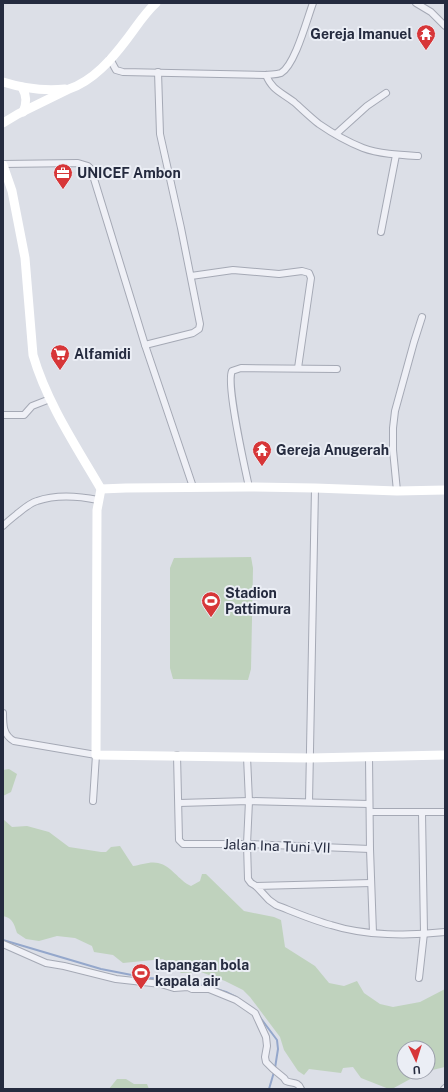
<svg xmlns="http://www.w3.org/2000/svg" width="448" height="1092" font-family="'Public Sans',sans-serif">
	<rect width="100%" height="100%" fill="#dcdfe7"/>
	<g fill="#bfd2bd">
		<polygon points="251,557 253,568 251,669 248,680 173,679 170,668 170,568 174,558"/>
		<polygon points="9,769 17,774 11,792 3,796 3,770"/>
		<path d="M3,819L12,827L27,826L49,832L69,847L101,852H106L111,847L120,846L133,866C140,865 151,861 158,863C172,866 178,880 191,886L200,881L202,874H206L244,911L274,917L281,920L285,947L315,966L329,983L344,986L357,981L364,993L380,1004L393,1007L420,1002L445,989V1067L428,1071V1048H404V1072H423L392,1089H389L361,1078L353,1067L343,1068L341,1073L309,1069L304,1075L298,1071L284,1050L280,1037L250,997L243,990L225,981L201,972L181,973L163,959L123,963L113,955L94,952L92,946L75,938L57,936L39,941L26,939L17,933C14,924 13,918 3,916Z"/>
		<polygon points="117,1079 126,1079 134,1084 147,1084 149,1089 109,1089"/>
	</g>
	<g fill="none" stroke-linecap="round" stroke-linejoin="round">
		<g stroke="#94a7cb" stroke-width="2">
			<polyline points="3,940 101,969 147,978 170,979 199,984 208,986"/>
			<polyline points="216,989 226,992 236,997"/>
			<polyline points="259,1016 277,1040 278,1049 275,1068"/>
			<polyline points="269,1089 274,1072"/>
		</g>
		<defs>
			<g id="street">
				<polyline points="416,3 431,12 445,26"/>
				<path d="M110,59L116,70L123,72L266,75C271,74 276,75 281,73C295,65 307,19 313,3"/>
				<polyline points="158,72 160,134 181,228 200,324 199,329 193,333 145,345 193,487"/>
				<path d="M266,75C272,90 281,92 294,102C302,109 310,117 319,124C332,133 348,142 363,148C379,154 400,155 418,156"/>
				<polyline points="336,134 367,106 386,93"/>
				<polyline points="3,164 78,163 88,166 91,169 145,345"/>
				<polyline points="381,232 396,155"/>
				<polyline points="191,276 233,270 279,274 302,271 309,273 311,278 298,368"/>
				<polyline points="3,415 24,415 32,406 50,399"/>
				<path d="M249,487C245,469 226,383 232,371L241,368L337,369"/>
				<polyline points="397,491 393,450 393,428 395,411 414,342 422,317"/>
				<path d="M3,526C7,522 12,518 17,514C23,509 30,503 37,501C57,494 78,496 98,500"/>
				<path d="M3,713C3,725 3,735 14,741L96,755L93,801"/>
				<polyline points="177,755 179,840 183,844 247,844 370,849"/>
				<polyline points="247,757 249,801 247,844 248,879 251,883 256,886"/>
				<polyline points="369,757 370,849 373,933"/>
				<polyline points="309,802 315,488"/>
				<polyline points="179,803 249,801 369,804"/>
				<polyline points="370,812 445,812"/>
				<path d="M371,883L256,886L269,900L276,905C294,912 312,920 331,925C365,936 410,936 445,932"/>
				<path d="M3,944L46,963L64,966L116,979L161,984L174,988L188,987L192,989H209L236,1000L255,1013L266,1037L267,1046L265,1057L266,1062L273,1069L284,1078L286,1081C292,1084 298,1081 301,1089"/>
				<polyline points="419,978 424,933 422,813"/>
				<polyline points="444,1089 445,1088"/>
			</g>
		</defs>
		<use href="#street" stroke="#a5a9b5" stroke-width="8"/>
		<use href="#street" stroke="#eff0f6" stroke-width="6"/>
		<g stroke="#fff" stroke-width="9">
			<path d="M3,82C22,88 44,91 65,89"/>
			<path d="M22,87C27,96 27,103 23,112"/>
			<path d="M3,123L18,114L69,89C93,81 112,59 127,39C137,26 144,14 156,3"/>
			<path d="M3,165L12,191L25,258L33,355C47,403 76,446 101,489L97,510L96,755L310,758L445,755"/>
			<polyline points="101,489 126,488 249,487 315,488 397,491 445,490"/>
		</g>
	</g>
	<defs>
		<symbol id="temple-pin" viewBox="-11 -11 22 30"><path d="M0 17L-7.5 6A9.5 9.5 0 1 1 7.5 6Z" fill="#d73638" stroke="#ebeef5"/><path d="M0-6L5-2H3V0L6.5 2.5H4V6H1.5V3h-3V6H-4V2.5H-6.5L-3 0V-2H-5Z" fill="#fff"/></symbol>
		<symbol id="office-pin" viewBox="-11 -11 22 30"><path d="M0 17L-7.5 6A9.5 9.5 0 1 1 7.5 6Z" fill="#d73638" stroke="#ebeef5"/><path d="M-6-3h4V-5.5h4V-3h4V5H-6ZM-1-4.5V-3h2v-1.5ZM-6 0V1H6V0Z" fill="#fff"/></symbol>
		<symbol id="supermarket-pin" viewBox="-11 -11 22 30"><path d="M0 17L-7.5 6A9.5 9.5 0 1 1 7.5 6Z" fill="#d73638" stroke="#ebeef5"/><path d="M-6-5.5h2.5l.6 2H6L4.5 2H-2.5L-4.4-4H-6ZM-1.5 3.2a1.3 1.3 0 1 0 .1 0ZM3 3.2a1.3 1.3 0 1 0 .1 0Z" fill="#fff"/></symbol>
		<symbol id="stadium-pin" viewBox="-11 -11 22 30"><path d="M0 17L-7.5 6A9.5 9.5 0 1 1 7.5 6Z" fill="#d73638" stroke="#ebeef5"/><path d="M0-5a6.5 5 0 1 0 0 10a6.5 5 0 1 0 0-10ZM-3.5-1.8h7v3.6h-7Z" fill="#fff"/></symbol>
	</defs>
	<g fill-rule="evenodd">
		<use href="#temple-pin" x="415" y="23" width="22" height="30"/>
		<use href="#office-pin" x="52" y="162" width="22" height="30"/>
		<use href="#supermarket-pin" x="49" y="343" width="22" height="30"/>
		<use href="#temple-pin" x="251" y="439" width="22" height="30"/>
		<use href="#stadium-pin" x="200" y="590" width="22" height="30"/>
		<use href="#stadium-pin" x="130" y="962" width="22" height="30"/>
	</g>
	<g text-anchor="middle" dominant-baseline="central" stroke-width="4" stroke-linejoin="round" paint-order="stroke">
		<g font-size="14" font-weight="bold" fill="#252b3f" stroke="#ebeef5" text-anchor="start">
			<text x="412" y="34" text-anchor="end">Gereja Imanuel</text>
			<text x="77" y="173">UNICEF Ambon</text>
			<text x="74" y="354">Alfamidi</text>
			<text x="276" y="450">Gereja Anugerah</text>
			<text x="225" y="593">Stadion<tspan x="225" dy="16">Pattimura</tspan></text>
			<text x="155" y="965">lapangan bola<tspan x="155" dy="16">kapala air</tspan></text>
		</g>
		<g font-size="14" fill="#252b3f" stroke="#ebeef5">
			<text transform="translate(277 846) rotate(2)">Jalan Ina Tuni VII</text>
		</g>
	</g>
	<rect width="448" height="1092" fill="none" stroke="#252b3f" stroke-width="8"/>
	<g transform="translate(416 1060) rotate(176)"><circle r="19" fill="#ebeef5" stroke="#9ca0ac"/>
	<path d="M0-3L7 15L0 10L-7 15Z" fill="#d73638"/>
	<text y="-6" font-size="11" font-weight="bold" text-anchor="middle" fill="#252b3f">U</text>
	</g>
</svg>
